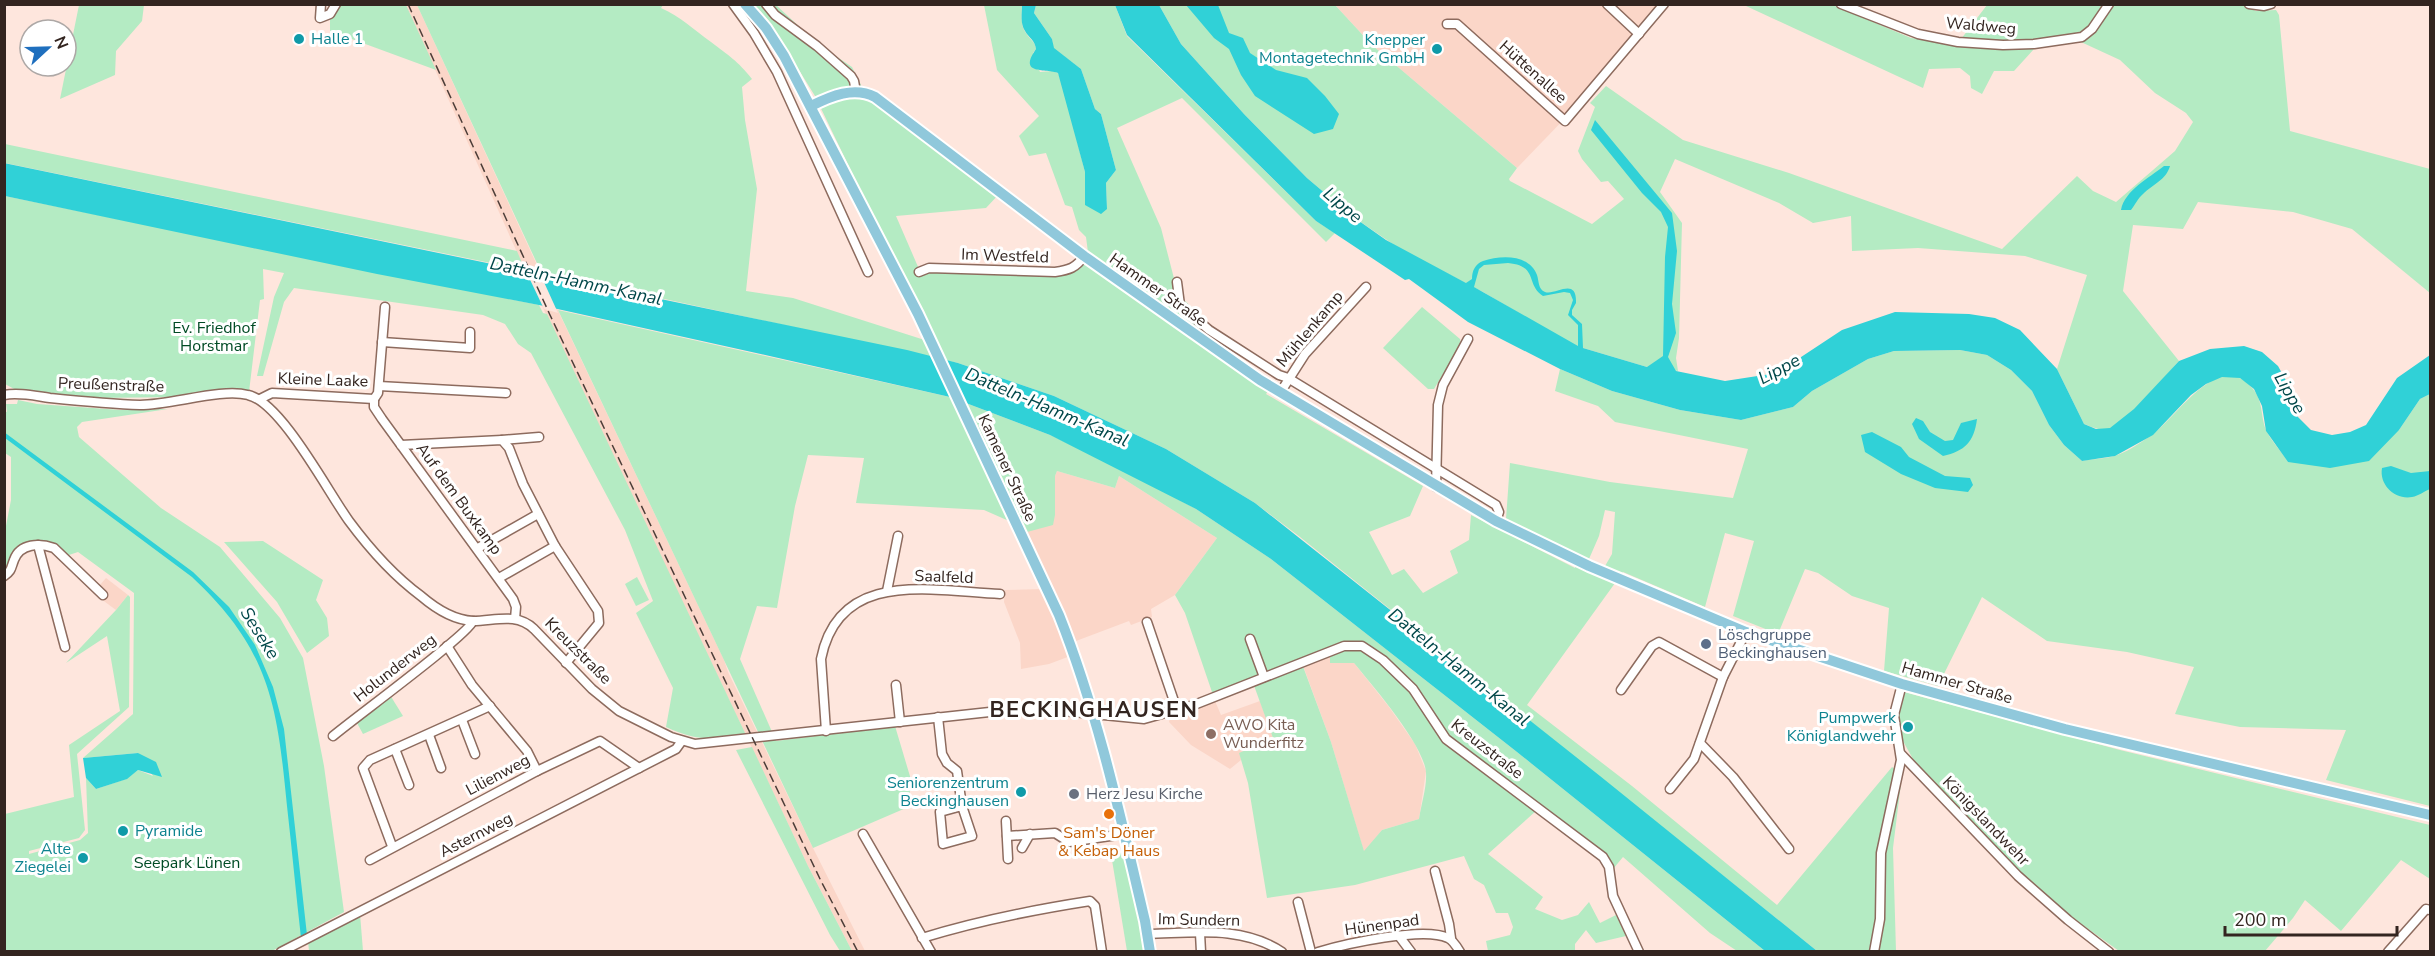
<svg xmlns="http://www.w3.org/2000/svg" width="2435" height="956" font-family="'Nunito Sans',sans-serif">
	<rect width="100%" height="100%" fill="#fee6dd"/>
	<g fill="#fbd6c8">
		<polygon points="406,5 417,5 561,317 724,660 728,672 813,848 865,951 852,951 808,866 525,270"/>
		<polygon points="1335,5 1661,5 1571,112 1517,168 1372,45"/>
		<polygon points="1057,471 1115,488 1119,476 1217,538 1175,595 1151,609 1152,617 1131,625 1129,621 1076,641 1073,655 1049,664 1021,669 1020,643 1004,602 1005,590 1043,589 1016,535 1055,515 1055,476"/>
		<polygon points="106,578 128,595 116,610 93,593"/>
		<polygon points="1330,655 1330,663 1354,663 1389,707 1415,744 1426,771 1419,819 1382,830 1364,852 1331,742 1301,660"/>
		<polygon points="1215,701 1221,715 1260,701 1273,738 1240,753 1241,760 1230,769 1191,745 1169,722 1170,718"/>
	</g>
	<g fill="#b4ebc3" fill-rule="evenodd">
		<path d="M2241,4L2256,11L2276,10L2279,15L2290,131L2430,169V293L2352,229L2293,212L2198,202L2183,229L2133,225L2123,291L2179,361C2162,379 2132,418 2111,428C2102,432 2092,427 2084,424L2057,369L2087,275L2025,256L1918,248L1852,251L1851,216L1813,223L1779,203L1675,159L1660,192L1682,223L1679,338L1676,358L1678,371L1647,367L1573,345L1483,292L1400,249L1352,216L1307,178L1244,114L1181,44L1159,5H1335L1372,45L1517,168L1509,179L1510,181L1592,224L1624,199L1608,181L1601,182L1582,159L1578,151L1595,107L1590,103L1606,86L1683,140L1789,173L2002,249L2077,176L2093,191L2116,202L2175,151L2193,122L2186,113L2155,93L2120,60L2081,42L2035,48L2014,71H1994L1982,94L1971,88L1970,76L1960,68L1929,69L1923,88L1746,6L1747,5H1833L1911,38L1958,43L1987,5Z"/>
		<polygon points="79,5 144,5 142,21 116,51 115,75 60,99"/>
		<polygon points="330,5 406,5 436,70 330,31"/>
		<path d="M417,5H663L661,8C681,17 693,29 711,42C729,56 737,60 752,79L742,87L745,120L757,189L746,291L793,298L934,343L815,96L768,20L754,5H776L818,44L852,67L862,87V92L1000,193L986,208L896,216L922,276L934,269L1068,274L1089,260L1086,237L1079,230L1072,207L1065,205L1046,153L1029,156L1019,136L1039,116L997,70L984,5H1022C1022,14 1020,25 1026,33C1030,40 1035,41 1036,49L1033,53L1040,72L1052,71L1058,73L1063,86L1085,172V205L1107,209L1106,183L1116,170L1101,114L1095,109L1081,69L1053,48L1052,39L1034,13L1036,5H1115L1127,36L1316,221L1335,233L1326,242L1182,98L1117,128L1161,228L1178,294L1215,330L1212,352L1268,391L1266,394L1423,486L1410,516L1369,532L1392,575L1404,569L1423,593L1458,573L1450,551L1469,540L1471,515L1575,568L1580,555L1506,519L1510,463L1610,482L1733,498L1748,449L1615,422L1598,406L1555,391L1560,369L1612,391L1680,410L1741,420L1793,407L1812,391L1868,359L1894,351L1960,350L1987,355L2011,370L2032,391L2049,425L2064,445L2082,461C2092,459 2104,459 2114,456C2126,453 2140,443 2150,436C2176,420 2218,346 2253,389C2264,402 2260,418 2267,432C2272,442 2282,452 2288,462L2399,430L2420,399L2430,394V806L2326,780L2346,730L2240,727L2175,714L2194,667L2127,652L2047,641L1982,597L1938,686L1884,671L1889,608L1852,596L1818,573L1805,569L1778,634L1733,616L1754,541L1725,533L1705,607L1623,572L1527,705L1632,786L1777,905L1892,767L1902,775L1893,848L1896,951H1817L1300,537L1255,503L1166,449L1054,396L958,363L541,272ZM1605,510L1615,512L1612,554L1605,566L1589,559L1599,536Z"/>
		<polygon points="5,144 517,251 525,270 5,163"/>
		<path d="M5,196L539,305L543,313L547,314L746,735C712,739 698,742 666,727L673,688L636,613L653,601L625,530L531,353L518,344L505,324L483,315L294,288L284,302L263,376H257L274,297L284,273L263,269L264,299L260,300L249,392L181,397L94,398L16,390L5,384Z"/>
		<polygon points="1422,307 1460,339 1461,344 1434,389 1428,389 1383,348"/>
		<path d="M558,310L950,397L1050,435L1122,469L1196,509L1271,559L1517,752L1765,951H1737L1710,933L1623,857L1613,869L1537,810L1488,854L1543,897L1535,909L1562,920L1578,915L1589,902L1600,923L1616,915L1626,936L1596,943L1586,930L1575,944V951H1488L1486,941L1510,935L1513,927L1508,913H1496L1484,885L1474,879L1464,856L1355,885L1267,898L1248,783L1239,753L1273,738L1252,680L1213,695L1185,613L1175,595L1217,538L1119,476L1115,488L1057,471L1055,476V515L1053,525L1016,535L1009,521L984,510L856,503L864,458L808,455L795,506L777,608L757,606L740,659L776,741L895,726L912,783L906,808L813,848ZM1330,655V663H1354C1372,685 1425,746 1426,773C1427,787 1421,805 1419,819L1382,830L1364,851L1331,742L1301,661Z"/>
		<path d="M18,400L37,404L121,410L168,409L82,422L77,427L79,437L161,508L220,547L280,618L303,658L324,766L344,912L272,951H5V814L74,797L69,745L120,711L107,636L66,663L116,610L128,595L130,597L129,707L77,754L85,830L79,838L29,851V854L80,840L88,833L86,778L96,789L126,779L138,770L153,776L138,753L83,758L133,714L134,593L78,552L69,555C45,538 38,544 13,553L5,571V531L11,500V457L5,453L4,411L7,412L6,404H17Z"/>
		<polygon points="263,541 323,580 316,600 327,618 329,636 307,653 277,602 224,542"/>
		<polygon points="637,577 649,600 636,606 625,584"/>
		<polygon points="1904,692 2120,750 2430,825 2430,879 2401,860 2341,931 2305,900 2293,918 2265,951 2119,951 2070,916 2019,873 1913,759 1899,734 1898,709"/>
		<polygon points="390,695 403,716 363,734 357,723"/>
		<polygon points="752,747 808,866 852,951 840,951 830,935 736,750"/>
		<polygon points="1131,851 1150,951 1127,951 1111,854"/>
		<polygon points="360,914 363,951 309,951 308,941"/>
	</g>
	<g fill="#30d1d7" fill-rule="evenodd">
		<path d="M1022,5H1036L1034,13L1052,39L1054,48L1081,69L1095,109L1101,114L1116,170L1106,183L1107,209L1101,214L1085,205V172L1058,73C1047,68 1017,76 1036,49C1035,40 1029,38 1025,31C1020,23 1022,14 1022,5Z"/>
		<path d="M1115,5H1159L1181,44L1244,114L1307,178L1352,216L1386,240L1466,283L1472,279C1472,271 1475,264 1483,261C1501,255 1529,254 1537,275C1539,281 1538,289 1545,292C1555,296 1577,276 1576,303L1572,310V315L1582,324L1583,348L1647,367L1663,356L1665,257L1668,227L1661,212L1642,193L1591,130L1595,120L1672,213L1677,251L1672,304L1676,333L1668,357L1676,371L1725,381L1777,373L1842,330L1895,312L1969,314L1995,318L2020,330L2057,369L2084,424L2096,429L2110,428L2134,409L2179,361L2210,349L2244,346L2262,352L2278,366L2289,386L2297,416L2311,430L2332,435L2350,432L2366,425L2397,378L2430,355V394L2420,399L2399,430L2369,461L2330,468L2288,462L2266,431L2262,406L2254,389L2240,378L2222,377L2206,384L2191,395L2153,435L2115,456L2082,461L2064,445L2049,425L2032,391L2011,370L1987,355L1960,350L1894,351L1868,359L1812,391L1793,407L1741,420L1680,410L1612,391L1560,369L1468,322L1409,279L1405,280L1316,221L1127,35ZM1508,263C1539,266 1525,284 1543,296L1564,292L1570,293L1573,300L1568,315L1578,325V346L1474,287L1479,269L1484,265Z"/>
		<polygon points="1186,5 1218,5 1229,33 1243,38 1250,53 1276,70 1307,78 1325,96 1339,114 1333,129 1314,134 1255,96 1241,75 1229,49 1214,38"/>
		<polygon points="4,163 907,350 958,363 1054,396 1166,449 1255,503 1600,776 1817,951 1765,951 1517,752 1271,559 1196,509 1050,435 950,397 774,357 544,306 377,274 5,196"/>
		<path d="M2164,166H2170C2166,180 2153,184 2143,194C2138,198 2135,205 2131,210H2121C2125,190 2149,178 2164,166Z"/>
		<path d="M1916,418L1923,421L1930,432L1945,441L1953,440L1961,423L1977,419C1974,442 1965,451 1943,456L1919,439L1912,424Z"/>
		<path d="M4,432L193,572L229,607L255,645L273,687L284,729L307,935L301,938C296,894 292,850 287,806C277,704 270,650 192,577L5,438Z"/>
		<polygon points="1872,432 1901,447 1909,457 1945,476 1970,478 1973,485 1968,492 1935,488 1901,474 1865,452 1861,435"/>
		<path d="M2391,466L2411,473L2430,471V489C2424,491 2419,496 2412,497C2395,500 2379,485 2382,468Z"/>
		<polygon points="138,753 156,762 162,777 138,770 127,779 96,789 86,778 83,758"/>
	</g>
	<polygon fill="#fee6dd" points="524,267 538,269 558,313 544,309"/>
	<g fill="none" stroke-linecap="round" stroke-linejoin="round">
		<defs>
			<g id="minor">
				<polyline points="321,4 320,18 330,14 336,4"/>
				<polyline points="733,4 754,33 777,72 868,272"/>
				<polyline points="766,4 775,15 817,46 851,76 854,81 856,92"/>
				<polyline points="1607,4 1639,34"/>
				<polyline points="1841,4 1918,34 1958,42 2003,45 2034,44 2082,37 2092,29 2109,4"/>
				<polyline points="2249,4 2264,6 2271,4"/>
				<polyline points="1447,24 1457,24 1565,121 1664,4"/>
				<path d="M919,272L929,268L1055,272C1069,270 1076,268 1084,256"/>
				<polyline points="1177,282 1180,305 1209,330 1279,375 1288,378 1496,505 1499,512 1496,521"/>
				<polyline points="382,342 470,348 470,332"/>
				<polyline points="379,386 506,393"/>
				<polyline points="1280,393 1305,354 1366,287"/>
				<path d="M4,395C19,392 35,396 50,398C80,401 110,404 140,405C172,405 221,388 248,395C281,402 328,492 349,521C369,548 394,576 421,596C435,608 454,620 473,621C495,621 516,612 534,629L592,689L619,711L671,737L695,744L1008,710H1053L1144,719L1194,705L1344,646H1362L1383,660L1413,689L1446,739L1603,857L1609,867L1613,896L1639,952"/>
				<polyline points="260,399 272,393 374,399"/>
				<polyline points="374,399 374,407 382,419 513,599 516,607 515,619"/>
				<polyline points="374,399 378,393 385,307"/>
				<polyline points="502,440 539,437"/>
				<polyline points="401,445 502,440 509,448 523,484 555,546 598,611 599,623 566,663"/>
				<polyline points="1436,487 1438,405 1443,385 1468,339"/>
				<polyline points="38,545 65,647"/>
				<polyline points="478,548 538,514"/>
				<path d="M4,576C12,571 11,567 14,560C20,543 40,543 54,548L103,595"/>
				<polyline points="499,578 555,546"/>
				<polyline points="887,591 898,536"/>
				<polyline points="1147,622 1177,710"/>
				<polyline points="1250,639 1264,677"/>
				<polyline points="447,646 472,685 527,751 537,771"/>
				<polyline points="896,685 900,722"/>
				<polyline points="1621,690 1652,646 1659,642 1723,677"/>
				<polyline points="938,717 942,754 947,763 957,771 962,806 972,836 943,844 940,812 962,806"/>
				<polyline points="462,720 475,754"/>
				<path d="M826,731L821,659C839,568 932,591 1000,594"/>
				<polyline points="429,735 441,768"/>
				<path d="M333,736C353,719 468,635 473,621"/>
				<polyline points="1700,743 1733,777 1789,849"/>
				<polyline points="395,749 409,785"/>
				<polyline points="1901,754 2018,876 2068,920 2109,952"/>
				<polyline points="1670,789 1694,759 1723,677 1746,632"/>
				<polyline points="1006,821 1008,859"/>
				<polyline points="863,834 931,952"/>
				<polyline points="1007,836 1055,833 1069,842 1124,834"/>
				<polyline points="392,846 363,768 370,760 490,706"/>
				<polyline points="1022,848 1030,834"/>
				<polyline points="370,860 537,771 600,741 639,768"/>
				<polyline points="1435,871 1449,924 1451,938"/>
				<polyline points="1298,902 1311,952"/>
				<polyline points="1200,933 1201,952"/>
				<path d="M1148,934C1193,933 1242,925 1282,952"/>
				<polyline points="1399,936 1411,952"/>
				<path d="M922,938C977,921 1032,910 1090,901L1095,906L1102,952"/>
				<polyline points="281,952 676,749 681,742"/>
				<path d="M1318,952C1345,944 1424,926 1448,938C1453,940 1457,947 1460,952"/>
				<polyline points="1874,952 1880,919 1881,853 1901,760 1894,715 1902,684"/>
				<polyline points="2388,952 2426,909 2430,910"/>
			</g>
			<g id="major">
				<path d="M745,4L766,28L784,56L918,314L1059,615C1098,713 1121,819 1145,921L1150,952"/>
				<path d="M811,106C831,96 854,86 875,97L1084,256L1260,380L1496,521L1589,566L1746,632L1902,684L2065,729L2430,815"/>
			</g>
		</defs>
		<use href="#minor" stroke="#8d6b5e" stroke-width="11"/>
		<use href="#major" stroke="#fff" stroke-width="14"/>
		<use href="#minor" stroke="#fff" stroke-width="8"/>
		<use href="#major" stroke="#90c8db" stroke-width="10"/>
		<polyline stroke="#4c3d38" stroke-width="1.5" stroke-dasharray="9 4.5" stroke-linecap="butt" points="408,4 550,315 821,881 858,952"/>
	</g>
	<g fill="#0f9aa8" stroke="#fff" stroke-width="2">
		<circle cx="299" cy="39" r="6"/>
		<circle cx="1437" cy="49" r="6"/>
		<circle cx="1908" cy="727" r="6"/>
		<circle cx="1021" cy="792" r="6"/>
		<circle cx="123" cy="831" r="6"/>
		<circle cx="83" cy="858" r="6"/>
	</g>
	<circle fill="#5c6f8a" stroke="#fff" stroke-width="2" cx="1706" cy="644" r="6"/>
	<circle fill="#8d6e63" stroke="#fff" stroke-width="2" cx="1211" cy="734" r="6"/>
	<circle fill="#6b7280" stroke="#fff" stroke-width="2" cx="1074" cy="794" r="6"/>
	<circle fill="#e8710a" stroke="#fff" stroke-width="2" cx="1109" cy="814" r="6"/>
	<g text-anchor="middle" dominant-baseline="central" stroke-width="6" stroke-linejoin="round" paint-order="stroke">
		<g font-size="16" fill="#332520" stroke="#fff">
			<text transform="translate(1981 26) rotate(5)">Waldweg</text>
			<text transform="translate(1533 72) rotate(42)">Hüttenallee</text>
			<text transform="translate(1005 256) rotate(2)">Im Westfeld</text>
			<text transform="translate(1158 290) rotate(35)">Hammer Straße</text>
			<text transform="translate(1310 329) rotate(-50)">Mühlenkamp</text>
			<text transform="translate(323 380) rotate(2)">Kleine Laake</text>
			<text transform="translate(111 385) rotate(2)">Preußenstraße</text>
			<text transform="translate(1007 468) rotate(65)">Kamener Straße</text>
			<text transform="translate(459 499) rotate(54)">Auf dem Buxkamp</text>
			<text transform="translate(944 577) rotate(2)">Saalfeld</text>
			<text transform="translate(578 651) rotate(45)">Kreuzstraße</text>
			<text transform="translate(395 668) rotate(-38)">Holunderweg</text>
			<text transform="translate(1957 683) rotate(16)">Hammer Straße</text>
			<text transform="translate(1487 749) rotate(38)">Kreuzstraße</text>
			<text transform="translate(498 775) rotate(-28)">Lilienweg</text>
			<text transform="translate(1986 821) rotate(46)">Königslandwehr</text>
			<text transform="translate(476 835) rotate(-27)">Asternweg</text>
			<text transform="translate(1199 920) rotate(1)">Im Sundern</text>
			<text transform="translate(1382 925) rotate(-8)">Hünenpad</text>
		</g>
		<g font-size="16" fill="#0d838f" stroke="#fff" text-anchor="end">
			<text x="311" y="39" text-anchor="start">Halle 1</text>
			<text x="1425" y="40">Knepper<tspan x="1425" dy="18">Montagetechnik GmbH</tspan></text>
			<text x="1896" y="718">Pumpwerk<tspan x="1896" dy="18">Königlandwehr</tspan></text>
			<text x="1009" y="783">Seniorenzentrum<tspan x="1009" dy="18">Beckinghausen</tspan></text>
			<text x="135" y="831" text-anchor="start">Pyramide</text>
			<text x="71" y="849">Alte<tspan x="71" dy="18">Ziegelei</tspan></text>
		</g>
		<g font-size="16" fill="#014b25" stroke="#fff">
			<text x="214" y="328">Ev. Friedhof<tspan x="214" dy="18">Horstmar</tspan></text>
			<text x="187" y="863">Seepark Lünen</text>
		</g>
		<g font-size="16" fill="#4e5e75" stroke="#fff" text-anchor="start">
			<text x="1718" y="635">Löschgruppe<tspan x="1718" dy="18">Beckinghausen</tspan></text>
		</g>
		<g font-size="16" fill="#785e54" stroke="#fff" text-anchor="start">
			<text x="1223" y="725">AWO Kita<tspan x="1223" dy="18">Wunderfitz</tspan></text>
		</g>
		<g font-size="16" fill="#5b616d" stroke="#fff" text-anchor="start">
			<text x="1086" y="794">Herz Jesu Kirche</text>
		</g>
		<g font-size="16" fill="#c56008" stroke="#fff">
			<text x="1109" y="833">Sam's Döner<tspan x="1109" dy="18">&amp; Kebap Haus</tspan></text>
		</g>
		<g font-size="18" font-style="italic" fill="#004749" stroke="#fff">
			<text transform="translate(1343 205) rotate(40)">Lippe</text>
			<text transform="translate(576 281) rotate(12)">Datteln-Hamm-Kanal</text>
			<text transform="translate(1779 369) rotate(-28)">Lippe</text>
			<text transform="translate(2290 393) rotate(60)">Lippe</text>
			<text transform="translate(1047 407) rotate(23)">Datteln-Hamm-Kanal</text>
			<text transform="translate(260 633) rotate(58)">Seseke</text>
			<text transform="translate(1459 667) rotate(39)">Datteln-Hamm-Kanal</text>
		</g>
		<g font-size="22" font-weight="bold" letter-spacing="1.5" fill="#332520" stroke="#fff">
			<text x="1094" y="710">BECKINGHAUSEN</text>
		</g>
	</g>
	<rect width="2435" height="956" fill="none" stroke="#332520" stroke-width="12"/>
	<g transform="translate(48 48) rotate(68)"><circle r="28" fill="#ffffff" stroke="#ada8a6" stroke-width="1.5"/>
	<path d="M0-4.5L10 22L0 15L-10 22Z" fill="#1f6fbe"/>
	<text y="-9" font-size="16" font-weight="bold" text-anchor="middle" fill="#332520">N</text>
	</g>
	<path d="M2225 926v9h172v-9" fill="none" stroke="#332520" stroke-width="3"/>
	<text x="2234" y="926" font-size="18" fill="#332520" stroke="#ffffff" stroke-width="4.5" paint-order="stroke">200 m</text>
</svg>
